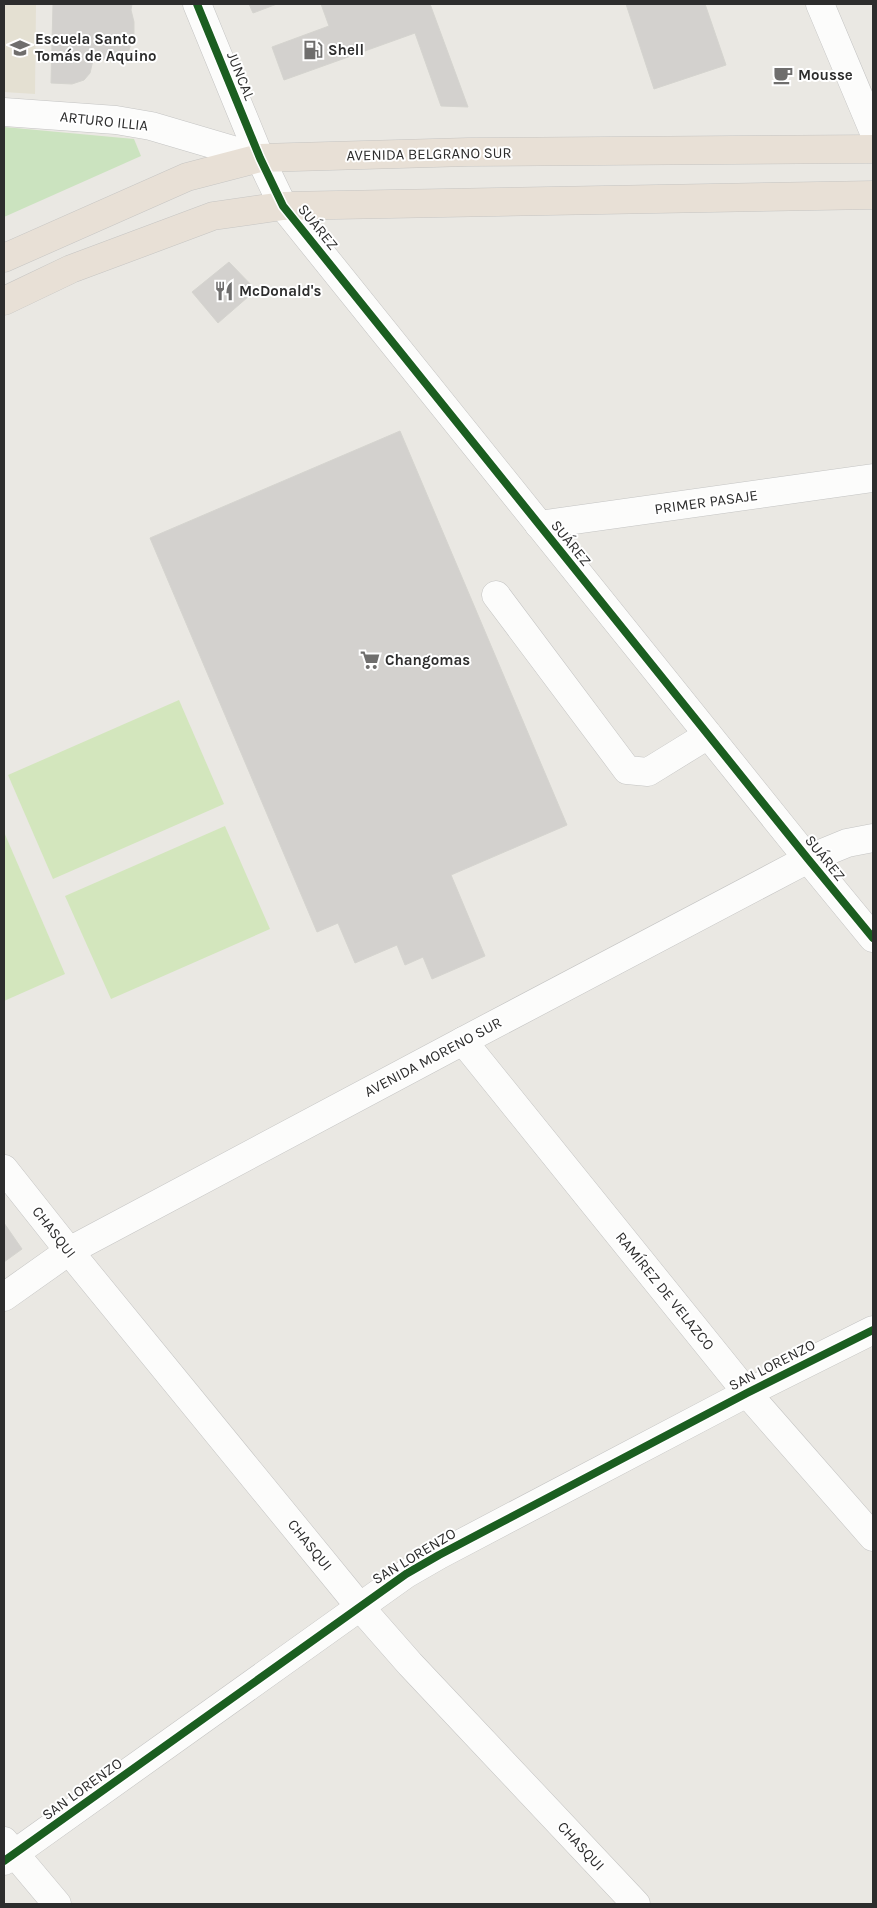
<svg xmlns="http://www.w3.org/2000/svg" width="877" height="1908" font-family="Karla,sans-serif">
	<rect width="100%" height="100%" fill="#eae8e3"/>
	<polygon fill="#e4e0d2" points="4,4 36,4 35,94 4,92"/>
	<polygon fill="#cbe3bf" points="4,127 134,139 141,156 4,217"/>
	<g fill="#d3e6bd">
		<polygon points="179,700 224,804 53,879 8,775"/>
		<polygon points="225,826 270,929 111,999 65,896"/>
		<polygon points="4,832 65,974 4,1001"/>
	</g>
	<g fill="#d3d1ce" stroke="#d5d4cf">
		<polygon points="53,4 132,4 131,10 134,22 134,35 129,50 115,59 93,60 90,73 84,80 72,84 51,83"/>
		<polygon points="249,4 277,4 253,13"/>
		<polygon points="321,4 430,4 468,107 441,106 415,33 284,80 272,47 329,26"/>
		<polygon points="626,4 705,4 726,65 654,89"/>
		<polygon points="229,262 256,290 218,323 192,292"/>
		<polygon points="400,431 567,825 451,875 485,956 432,979 423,957 405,965 397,945 355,963 338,923 317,932 150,538"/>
		<polygon points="4,1223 22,1249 4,1262"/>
	</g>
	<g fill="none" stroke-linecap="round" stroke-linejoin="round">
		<defs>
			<g id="minor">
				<polyline points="197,4 260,158 283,206 808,859 873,938"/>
				<polyline points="820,4 873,130"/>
				<polyline points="4,112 116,120 151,126 260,158"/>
				<polyline points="539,525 873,478"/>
				<polyline points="496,595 627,770 648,772 708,735"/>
				<polyline points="463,1041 747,1393 873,1537"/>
				<polyline points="4,1169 69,1251 360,1607 410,1664 636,1904"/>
				<polyline points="4,1297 69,1251 463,1041 808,859 847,843 873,838"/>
				<polyline points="4,1841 57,1904"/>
				<polyline points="4,1861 406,1574 439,1555 747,1393 873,1330"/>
			</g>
			<g id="highway">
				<polyline points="4,258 187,177 260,158 468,152 873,149"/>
				<polyline points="4,301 71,269 213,216 283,206 873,195"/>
			</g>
		</defs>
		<use href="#minor" stroke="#c4c4c3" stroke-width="29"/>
		<use href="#highway" stroke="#c6c5c3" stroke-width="29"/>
		<use href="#minor" stroke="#fcfcfb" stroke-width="28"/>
		<use href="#highway" stroke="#e8e0d6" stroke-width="28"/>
		<defs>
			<g id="cycleway">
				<polyline points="197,4 260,158 283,206 808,859 873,938"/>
				<polyline points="4,1861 406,1574 439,1555 747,1393 873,1330"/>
			</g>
		</defs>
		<use href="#cycleway" stroke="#fff" stroke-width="11"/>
		<use href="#cycleway" stroke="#1b5e20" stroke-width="8"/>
	</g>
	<defs>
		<symbol id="school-bare" viewBox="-9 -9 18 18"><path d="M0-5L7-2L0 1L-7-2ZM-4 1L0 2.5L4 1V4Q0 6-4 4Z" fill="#6f6e6d" stroke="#fff" stroke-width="2.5" paint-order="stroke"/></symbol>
		<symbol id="fuel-bare" viewBox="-9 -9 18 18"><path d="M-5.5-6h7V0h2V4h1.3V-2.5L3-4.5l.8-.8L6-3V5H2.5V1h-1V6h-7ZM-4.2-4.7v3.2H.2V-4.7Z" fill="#6f6e6d" stroke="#fff" stroke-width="2.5" paint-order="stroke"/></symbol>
		<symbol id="cafe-bare" viewBox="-9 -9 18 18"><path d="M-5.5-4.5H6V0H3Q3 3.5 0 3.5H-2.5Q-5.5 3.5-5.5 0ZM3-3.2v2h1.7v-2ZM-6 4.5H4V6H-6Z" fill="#6f6e6d" stroke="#fff" stroke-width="2.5" paint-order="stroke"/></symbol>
		<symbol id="restaurant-bare" viewBox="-9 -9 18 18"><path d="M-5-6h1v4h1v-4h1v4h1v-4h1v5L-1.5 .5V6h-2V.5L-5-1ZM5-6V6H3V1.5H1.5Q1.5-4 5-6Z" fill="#6f6e6d" stroke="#fff" stroke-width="2.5" paint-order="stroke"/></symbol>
		<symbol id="supermarket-bare" viewBox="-9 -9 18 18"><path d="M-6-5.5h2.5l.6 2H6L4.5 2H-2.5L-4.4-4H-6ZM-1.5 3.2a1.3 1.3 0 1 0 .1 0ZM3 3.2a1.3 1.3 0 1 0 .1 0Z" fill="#6f6e6d" stroke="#fff" stroke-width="2.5" paint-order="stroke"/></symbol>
	</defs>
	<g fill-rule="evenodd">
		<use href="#school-bare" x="6" y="34" width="28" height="28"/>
		<use href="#fuel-bare" x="299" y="36" width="28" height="28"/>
		<use href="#cafe-bare" x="769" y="61" width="28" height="28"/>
		<use href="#restaurant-bare" x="210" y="277" width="28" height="28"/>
		<use href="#supermarket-bare" x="356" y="646" width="28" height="28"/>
	</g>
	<g text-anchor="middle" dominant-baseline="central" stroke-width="4" stroke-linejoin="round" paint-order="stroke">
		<g font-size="15" font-weight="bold" fill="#2d2d2d" stroke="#fff" text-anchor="start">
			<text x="35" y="39">Escuela Santo<tspan x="35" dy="17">Tomás de Aquino</tspan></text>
			<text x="328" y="50">Shell</text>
			<text x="798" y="75">Mousse</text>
			<text x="239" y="291">McDonald's</text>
			<text x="385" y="660">Changomas</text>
		</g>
		<g font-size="15" fill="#2d2d2d" stroke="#fff">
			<text transform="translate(241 76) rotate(68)">JUNCAL</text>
			<text transform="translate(104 121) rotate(6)">ARTURO ILLIA</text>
			<text transform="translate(429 154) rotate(-1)">AVENIDA BELGRANO SUR</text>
			<text transform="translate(318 227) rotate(51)">SUÁREZ</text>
			<text transform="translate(706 502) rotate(-8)">PRIMER PASAJE</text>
			<text transform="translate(571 543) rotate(51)">SUÁREZ</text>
			<text transform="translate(825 858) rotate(51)">SUÁREZ</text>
			<text transform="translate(433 1057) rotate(-28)">AVENIDA MORENO SUR</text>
			<text transform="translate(54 1232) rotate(52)">CHASQUI</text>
			<text transform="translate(665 1291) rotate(51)">RAMÍREZ DE VELAZCO</text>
			<text transform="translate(772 1365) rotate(-27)">SAN LORENZO</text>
			<text transform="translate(310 1545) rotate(51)">CHASQUI</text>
			<text transform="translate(414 1556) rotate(-31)">SAN LORENZO</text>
			<text transform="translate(82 1789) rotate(-36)">SAN LORENZO</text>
			<text transform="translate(581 1846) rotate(47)">CHASQUI</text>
		</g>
	</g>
	<rect width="877" height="1908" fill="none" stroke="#2d2d2d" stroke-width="10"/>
</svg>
